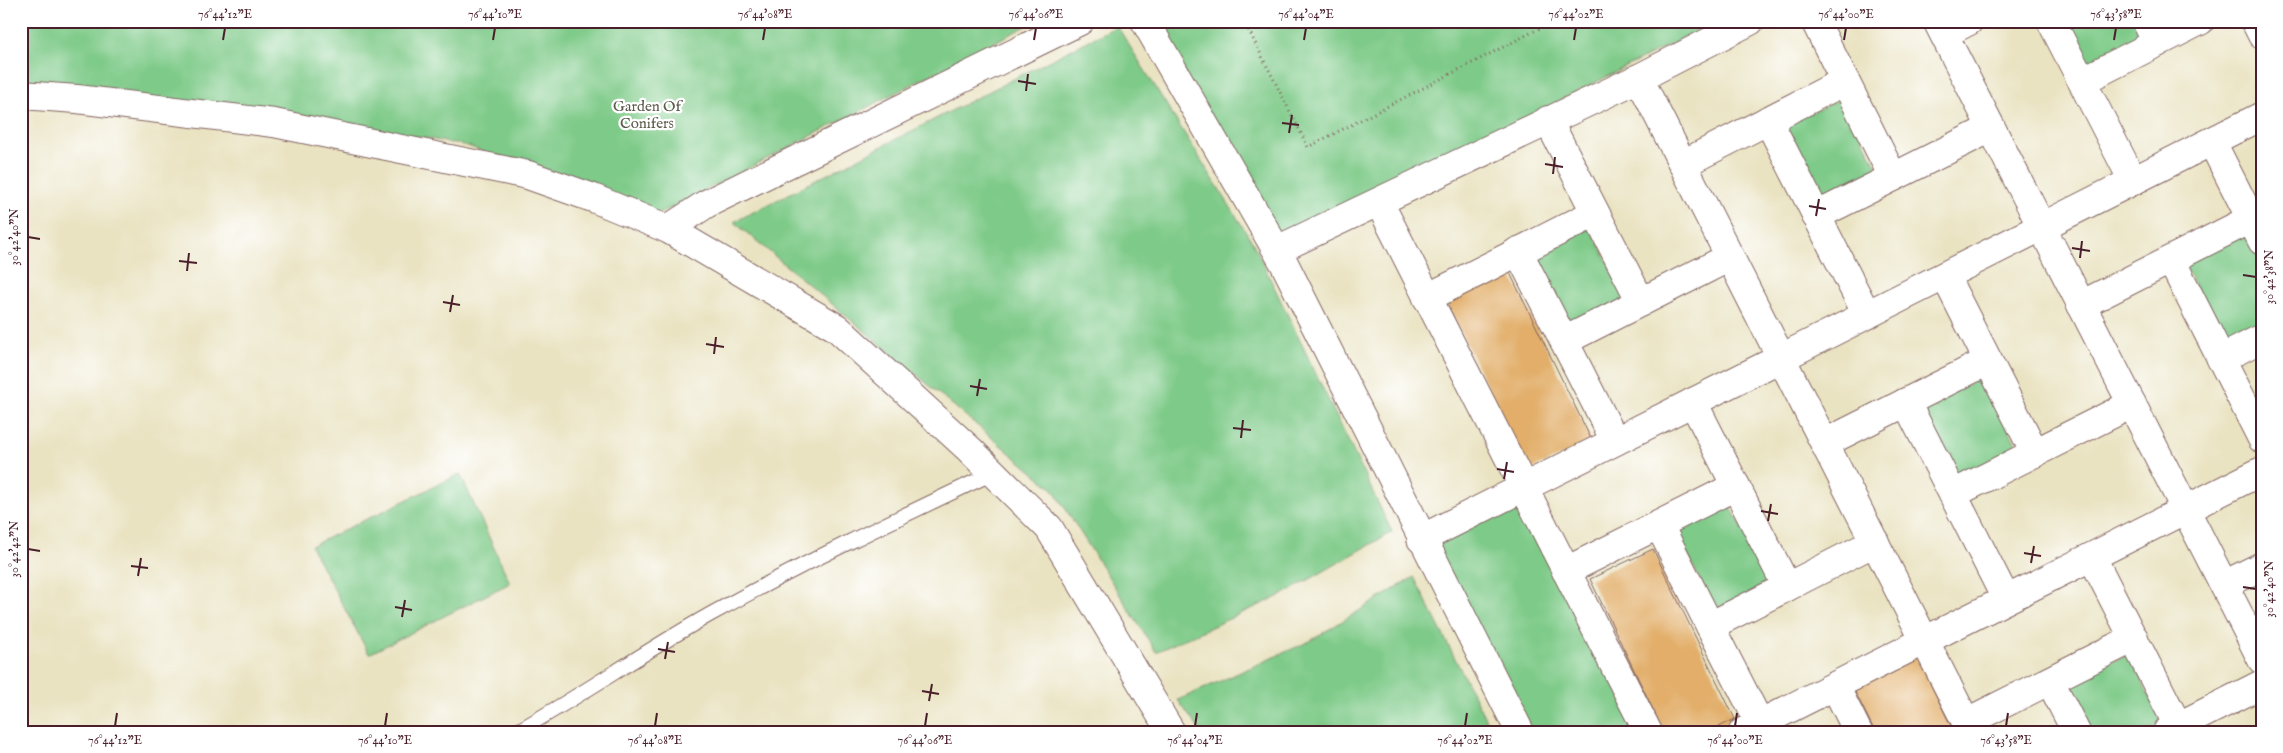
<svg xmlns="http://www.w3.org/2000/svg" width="2283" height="753" font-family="'IM FELL English',serif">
	<rect width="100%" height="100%" fill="#fff"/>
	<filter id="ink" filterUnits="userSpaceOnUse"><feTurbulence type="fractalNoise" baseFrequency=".02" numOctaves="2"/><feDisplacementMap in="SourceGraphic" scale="10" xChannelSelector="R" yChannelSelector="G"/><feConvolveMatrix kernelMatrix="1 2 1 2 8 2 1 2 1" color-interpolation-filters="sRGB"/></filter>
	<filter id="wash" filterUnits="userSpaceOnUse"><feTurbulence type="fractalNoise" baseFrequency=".0096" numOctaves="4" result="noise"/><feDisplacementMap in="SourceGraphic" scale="20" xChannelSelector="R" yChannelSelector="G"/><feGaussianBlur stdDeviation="1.12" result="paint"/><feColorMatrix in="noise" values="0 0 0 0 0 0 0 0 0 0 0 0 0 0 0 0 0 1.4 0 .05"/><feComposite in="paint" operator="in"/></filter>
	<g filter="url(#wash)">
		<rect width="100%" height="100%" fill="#eae3c2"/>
		<g fill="#7eca88" stroke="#64745a">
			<polygon points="21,21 1036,21 653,217 468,146 277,111 21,96"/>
			<polygon points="1158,21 1717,21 1272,246"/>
			<polygon points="2063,21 2135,21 2143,38 2086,68"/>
			<polygon points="1117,26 1253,243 1392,532 1284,594 1156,652 1053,489 734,222"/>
			<polygon points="1842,98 1880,173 1819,201 1784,126"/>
			<polygon points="1590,227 1627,300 1568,327 1533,258"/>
			<polygon points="2247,233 2262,264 2262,328 2225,346 2184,265"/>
			<polygon points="1983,377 2019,450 1958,479 1923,408"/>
			<polygon points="460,474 510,583 369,654 311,546"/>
			<polygon points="1524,488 1648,732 1520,732 1421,539"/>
			<polygon points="1728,502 1773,584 1714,610 1676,530"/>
			<polygon points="1414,577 1492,732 1201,732 1178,700 1310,641"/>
			<polygon points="2129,654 2162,723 2143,732 2086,732 2063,683"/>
		</g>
		<g id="blocks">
			<g fill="#e2ae69">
				<polygon points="1508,269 1592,441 1528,471 1445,299"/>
				<polygon points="1653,549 1735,719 1709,732 1664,732 1590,579"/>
				<polygon points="1916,655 1954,732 1875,732 1852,686"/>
			</g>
		</g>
	</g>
	<g filter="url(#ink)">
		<use href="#blocks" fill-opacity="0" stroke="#826460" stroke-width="1"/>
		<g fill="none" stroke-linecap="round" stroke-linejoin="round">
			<defs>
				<path id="lane" d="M516,732C582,695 645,651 711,614C803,563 898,518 993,473"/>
				<g id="street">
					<polyline points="1145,21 1284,263 1520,732"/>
					<polyline points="1815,21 1893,177"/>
					<polyline points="1937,21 2262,660"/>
					<polyline points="2051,21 2133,181"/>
					<polyline points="2146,21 2157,43"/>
					<polyline points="2255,21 2262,35"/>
					<polyline points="1944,34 1969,21"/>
					<polyline points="1639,78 1971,732"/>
					<polyline points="2082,81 2200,21"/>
					<polyline points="1548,120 1641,302 1564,341 1615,441"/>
					<polyline points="1768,120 1867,315"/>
					<polyline points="2212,142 2262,241"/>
					<polyline points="1683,164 1845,81"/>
					<polyline points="1379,202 1648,732"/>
					<polyline points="1816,216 1991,128"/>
					<polyline points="668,229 706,204 1080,21"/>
					<polyline points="1277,250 1639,78 1750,21"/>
					<polyline points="1518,251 1564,341"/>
					<polyline points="2171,260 2262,439"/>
					<polyline points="1945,276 2035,453"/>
					<polyline points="1427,298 1595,213"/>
					<polyline points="1641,302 1730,257"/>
					<polyline points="2081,305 2251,219"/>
					<polyline points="2221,359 2262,338"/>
					<polyline points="1693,402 1787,587 1710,626 1760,724"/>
					<polyline points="1906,402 2006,599"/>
					<polyline points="1825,443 1988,361"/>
					<polyline points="1953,494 2132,404"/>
					<polyline points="1659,525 1710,626"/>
					<polyline points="1421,539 2262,116"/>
					<polyline points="2092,557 2178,726"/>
					<polyline points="1566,571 1736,486"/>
					<polyline points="2224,585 2262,566"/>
					<polyline points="1787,587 1875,542"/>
					<polyline points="2050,681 2076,732"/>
					<polyline points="1835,686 1858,732"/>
					<polyline points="1967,722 2134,638"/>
					<polyline points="1743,732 2262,471"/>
					<polyline points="2167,732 2262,684"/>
				</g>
				<polyline id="secondary" points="21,95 77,99 274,123 528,175 593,198 668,229 837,328 969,449 1049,528 1171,732"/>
			</defs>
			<use href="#lane" stroke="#826460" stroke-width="16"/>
			<use href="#street" stroke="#826460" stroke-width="30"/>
			<use href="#secondary" stroke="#826460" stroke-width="30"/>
			<polyline stroke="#826460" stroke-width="3" stroke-dasharray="1 4" stroke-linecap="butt" points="1244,21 1308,147 1554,21"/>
			<use href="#lane" stroke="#fff" stroke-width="14"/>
			<use href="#street" stroke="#fff" stroke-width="28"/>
			<use href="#secondary" stroke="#fff" stroke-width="28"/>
		</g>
	</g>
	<path fill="none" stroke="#4a1f2b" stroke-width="2" d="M223,40L225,28M493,40L495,28M763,40L765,28M1034,40L1036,28M1304,40L1306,28M1574,40L1576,28M1844,40L1846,28M2114,40L2116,28M1018,81L1036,84M1026,91L1028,74M1282,123L1299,125M1289,133L1292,115M1545,164L1563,167M1553,174L1555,157M1809,206L1826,209M1816,216L1819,199M28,237L40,239M2072,248L2090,251M2080,258L2082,241M179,261L197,263M187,271L189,253M2243,275L2256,277M443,302L460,305M450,312L453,295M706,344L724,347M714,354L716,337M970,386L987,389M977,396L980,379M1233,428L1251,430M1241,438L1243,420M1497,469L1514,472M1504,479L1507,462M1761,511L1778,514M1768,521L1771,504M28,549L40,551M2024,553L2041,556M2031,563L2034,546M131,566L148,568M138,576L141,558M2243,587L2256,589M395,607L412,610M402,617L405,600M658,649L675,652M665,659L668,642M922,691L939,694M929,701L932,684M115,726L117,713M385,726L387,713M655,726L657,713M925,726L927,713M1195,726L1197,713M1465,726L1467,713M1735,726L1737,713M2006,726L2008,713"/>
	<g text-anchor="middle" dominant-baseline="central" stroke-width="4.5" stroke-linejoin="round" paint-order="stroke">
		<g font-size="15" fill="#5c5b4c" stroke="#fff">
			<text x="647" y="106">Garden Of<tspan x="647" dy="17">Conifers</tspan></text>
		</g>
	</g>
	<rect width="2283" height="753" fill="none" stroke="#fff" stroke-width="55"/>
	<rect x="28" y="28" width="2228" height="698" fill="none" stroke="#4a1f2b" stroke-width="2"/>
	<g font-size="12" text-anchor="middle" fill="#4a1f2b">
		<text x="225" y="18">76°44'12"E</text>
		<text x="495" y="18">76°44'10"E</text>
		<text x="765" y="18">76°44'08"E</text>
		<text x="1036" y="18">76°44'06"E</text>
		<text x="1306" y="18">76°44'04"E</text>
		<text x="1576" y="18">76°44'02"E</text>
		<text x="1846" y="18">76°44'00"E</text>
		<text x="2116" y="18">76°43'58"E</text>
		<text transform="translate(14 237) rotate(-90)" y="4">30°42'40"N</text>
		<text transform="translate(2269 277) rotate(-90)" y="4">30°42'38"N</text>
		<text transform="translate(14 549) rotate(-90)" y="4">30°42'42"N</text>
		<text transform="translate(2269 589) rotate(-90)" y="4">30°42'40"N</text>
		<text x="115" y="744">76°44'12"E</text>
		<text x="385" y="744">76°44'10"E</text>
		<text x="655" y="744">76°44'08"E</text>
		<text x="925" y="744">76°44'06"E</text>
		<text x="1195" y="744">76°44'04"E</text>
		<text x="1465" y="744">76°44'02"E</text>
		<text x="1735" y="744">76°44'00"E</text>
		<text x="2006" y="744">76°43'58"E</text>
	</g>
</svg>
